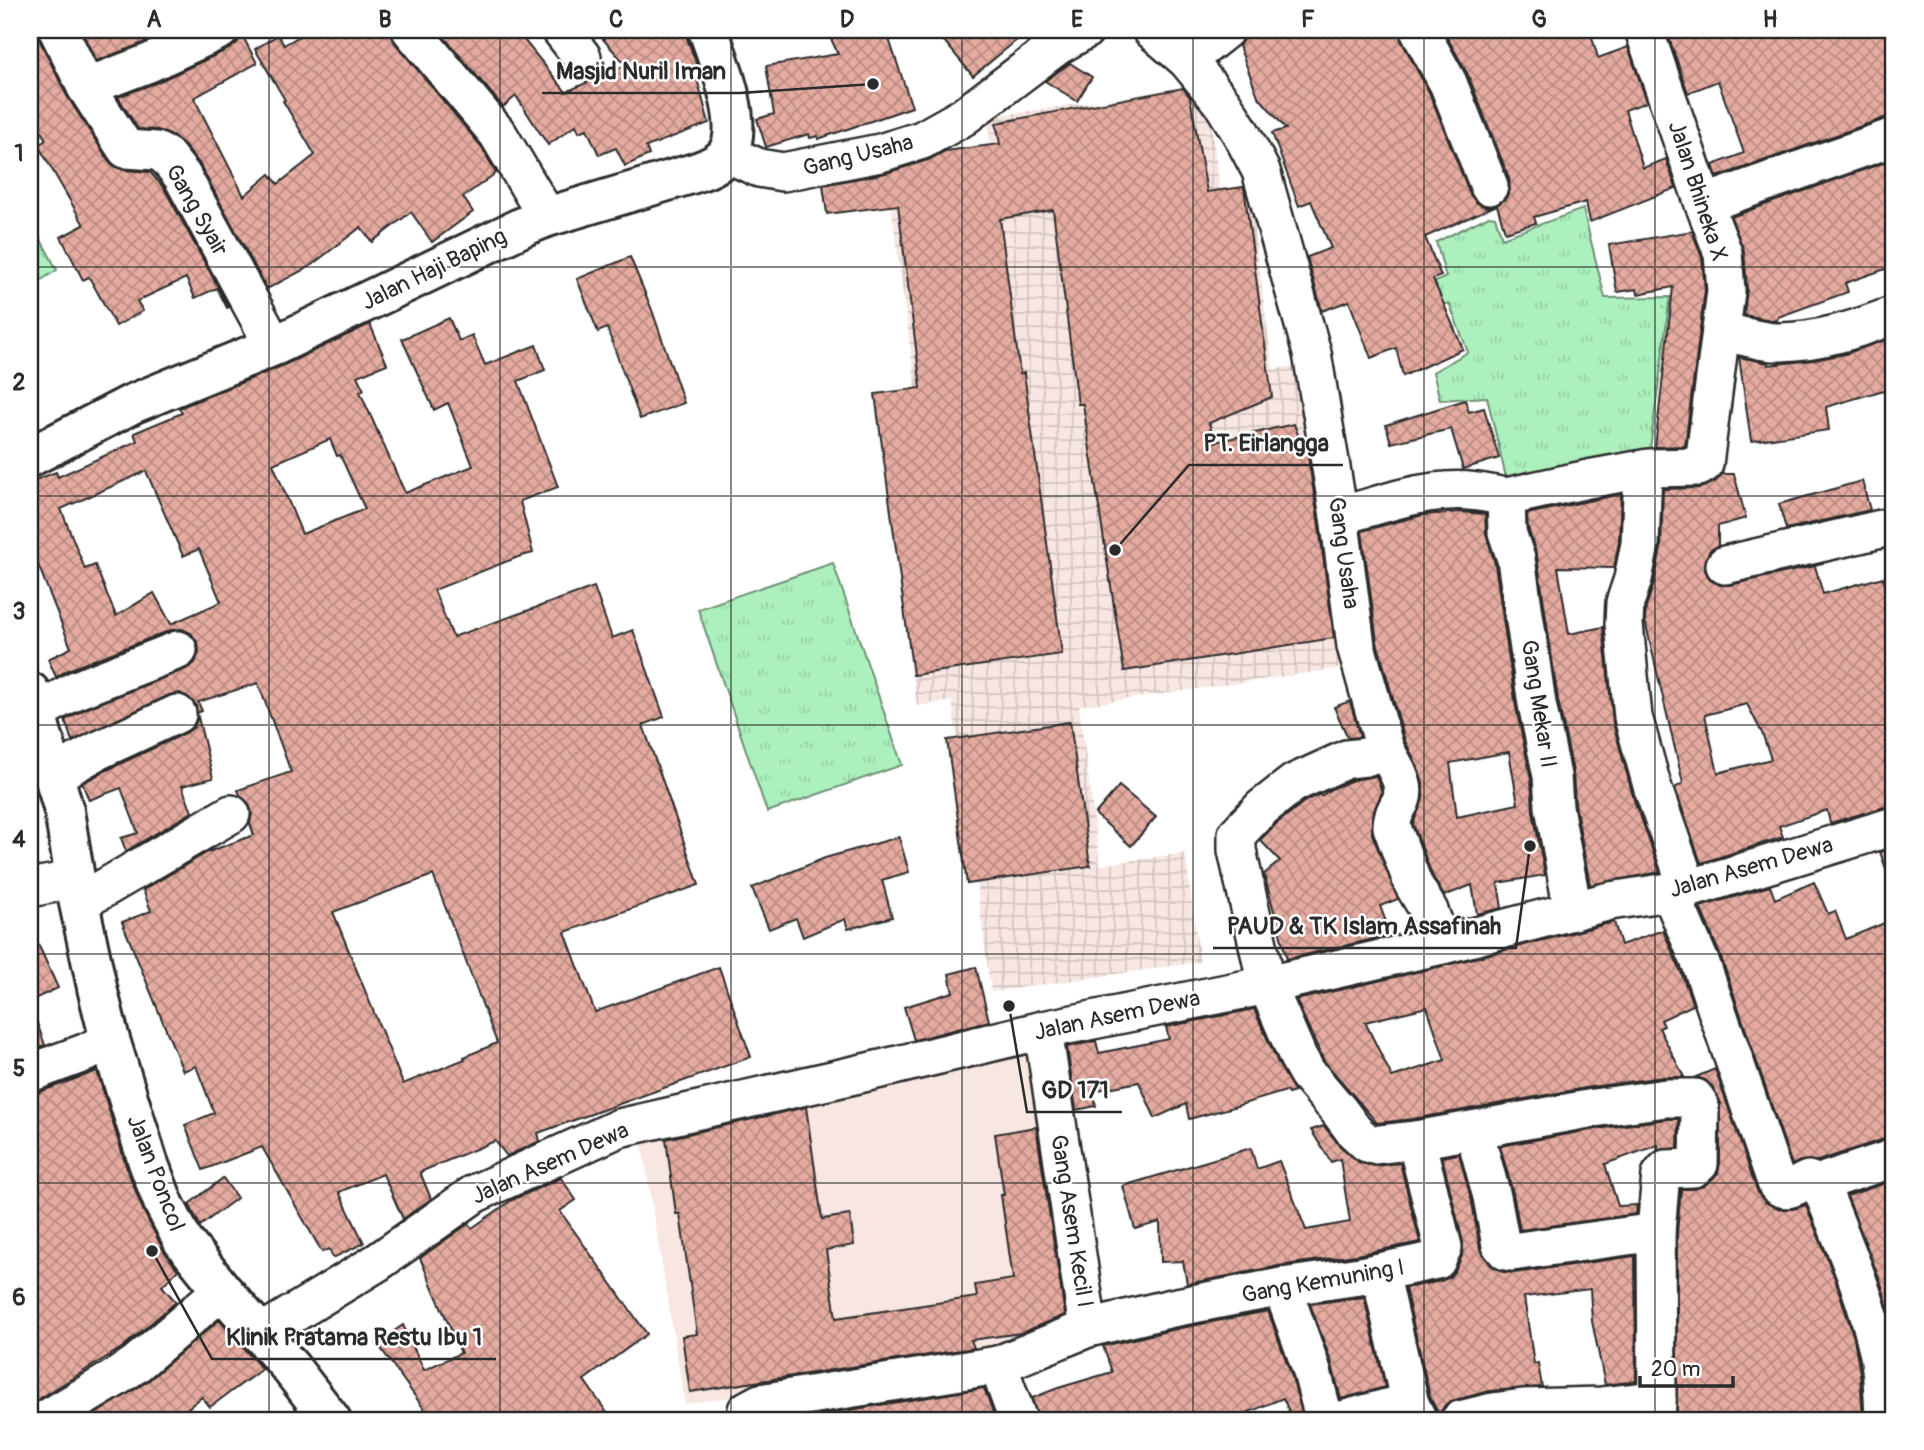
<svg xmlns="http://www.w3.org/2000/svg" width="1924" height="1450" font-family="Pangolin,sans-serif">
	<defs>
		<pattern id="industrial-grid" width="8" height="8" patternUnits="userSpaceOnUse" patternTransform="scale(1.75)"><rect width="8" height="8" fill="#f7e6e2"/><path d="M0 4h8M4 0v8" fill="none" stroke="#d4c5c2"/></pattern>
		<pattern id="grass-tufts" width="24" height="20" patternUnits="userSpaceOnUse" patternTransform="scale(1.75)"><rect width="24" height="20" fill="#acf1bd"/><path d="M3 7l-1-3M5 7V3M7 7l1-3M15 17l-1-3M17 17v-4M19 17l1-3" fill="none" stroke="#94cfa3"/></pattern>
		<pattern id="building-cross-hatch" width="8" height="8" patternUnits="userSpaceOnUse" patternTransform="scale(1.75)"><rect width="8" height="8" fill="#e5aba0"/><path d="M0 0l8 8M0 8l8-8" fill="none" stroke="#ba8b83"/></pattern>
	</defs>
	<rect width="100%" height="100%" fill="#fff"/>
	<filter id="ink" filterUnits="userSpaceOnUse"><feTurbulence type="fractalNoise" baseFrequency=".0143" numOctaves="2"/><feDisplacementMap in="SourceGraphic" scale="14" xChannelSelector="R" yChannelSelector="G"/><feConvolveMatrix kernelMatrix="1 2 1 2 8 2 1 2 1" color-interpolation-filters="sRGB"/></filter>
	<g filter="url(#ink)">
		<polygon fill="#f7e6e2" points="1041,1034 1083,1325 987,1356 685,1404 639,1126"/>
		<polygon fill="url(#industrial-grid)" points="1206,86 1222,205 1250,201 1273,369 1310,364 1350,667 1079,706 1100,865 1185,853 1200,962 991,992 952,701 917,706 880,433 921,427 885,160 990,145 987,117"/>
		<g fill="url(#grass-tufts)" stroke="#6c8e74" stroke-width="2">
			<polygon points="1583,209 1605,298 1670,297 1649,457 1509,490 1487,397 1440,400 1433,372 1468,352 1449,303 1415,316 1407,296 1446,277 1436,242 1489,216 1495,217 1502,238"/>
			<polygon points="30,219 57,270 30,287"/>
			<polygon points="833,563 902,765 767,812 698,609"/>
		</g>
		<g fill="url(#building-cross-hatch)" stroke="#2b2b2b" stroke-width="2" fill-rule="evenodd">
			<polygon points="30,30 37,30 39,39 67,96 109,161 115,167 124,170 150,172 164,188 229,307 227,308 217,288 195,298 186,278 137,301 143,311 116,326 89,277 83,280 61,237 84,225 38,145 46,140 30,111"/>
			<polygon points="81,30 171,30 141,44 96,61"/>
			<polygon points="310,30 391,30 391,34 395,43 481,146 496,173 463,197 473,212 432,242 411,212 372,242 361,227 309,267 267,289 199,163 182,143 175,137 158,130 138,129 118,97 158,82 229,49 237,43 241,33 257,63 194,98 244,196 270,174 278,184 315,155 283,101 285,100 255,49 278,35 284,45"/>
			<polygon points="438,30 516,30 566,92 626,65 595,30 687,30 687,38 700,74 696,75 709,123 646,147 649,155 625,166 616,148 599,155 587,129 579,132 576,125 548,145 516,96 503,107"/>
			<polygon points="827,30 886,30 912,107 818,139 818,136 810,138 809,134 766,147 757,119 774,114 766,66 838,54"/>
			<polygon points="935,30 1029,30 973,76"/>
			<polygon points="1246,30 1398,30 1401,40 1429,92 1470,194 1476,202 1485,207 1497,205 1425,237 1441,276 1433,279 1463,349 1403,376 1396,348 1371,358 1349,301 1322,311 1307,257 1331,248 1311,201 1299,206 1272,133 1286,129 1258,96 1239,46 1244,38"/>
			<polygon points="1443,30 1590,30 1598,58 1628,47 1647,102 1625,110 1643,168 1666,159 1676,188 1590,222 1586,202 1534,217 1536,223 1505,232 1497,205 1506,198 1510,190 1509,178 1468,75"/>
			<polygon points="1674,30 1894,30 1894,117 1887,117 1717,177 1713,165 1744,153 1718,81 1688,93 1667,32"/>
			<polygon points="1070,63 1092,77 1077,101 1045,81"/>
			<polygon points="1183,88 1190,97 1207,192 1244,187 1272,397 1209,423 1215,442 1294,424 1304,451 1307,450 1318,519 1334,638 1124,671 1083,404 1078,404 1053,210 1000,219 1020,374 1024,373 1062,654 913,675 875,394 921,388 898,205 827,214 823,185 886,173 928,160 945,151 1000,144 996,123"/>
			<polygon points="1894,159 1894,266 1845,283 1848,292 1778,317 1777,321 1744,315 1747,289 1744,251 1731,217"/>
			<polygon points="1692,231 1702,258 1705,290 1685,446 1655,447 1673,287 1638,294 1637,289 1617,292 1609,245"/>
			<polygon points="630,257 652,310 684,403 640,419 607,328 598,332 577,279"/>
			<path d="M449,318L459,341L472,335L485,365L536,345L545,370L518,381L558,487L520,501L533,553L518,557L434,590L453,637L594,587L612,638L633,630L664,717L643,725L699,885L565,932L595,1012L719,967L751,1057L538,1133L540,1141L507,1156L495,1141L420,1172L431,1199L403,1219L383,1174L339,1192L364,1243L333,1258L329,1249L322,1252L262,1147L203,1170L185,1125L214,1113L196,1066L183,1071L122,922L151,911L143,890L208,852L254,835L250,824L252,813L249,804L240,795L238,790L291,772L258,683L198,702L202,711L197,713L196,705L188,697L180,693L169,695L72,741L65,720L85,709L186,669L195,663L199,652L198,643L191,633L182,629L171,630L68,670L56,677L48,659L71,648L37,562L30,564V482L56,472L58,477L137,441L134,433L182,413L179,408L282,366L370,324L387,364L357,376L364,390L360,392L405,493L473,466L448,403L434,410L402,339ZM330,439L337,456L340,455L365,509L302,534L273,464ZM146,471L183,556L199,549L221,602L171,624L154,593L116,616L95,565L85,569L61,509ZM433,875L497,1043L464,1057L465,1059L403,1084L333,912Z"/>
			<polygon points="1894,337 1894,387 1826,407 1829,430 1751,441 1739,357 1769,363 1768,365 1813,360 1845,354"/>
			<polygon points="1465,400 1469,412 1484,408 1499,458 1463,469 1451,429 1391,443 1386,425"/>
			<path d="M1722,474H1734L1746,518L1718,526V546L1710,550L1705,560V570L1710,580L1720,585H1730L1815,566L1823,594L1883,577L1894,618V725L1885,726L1894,751V759L1885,762L1894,791V806H1888L1830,823L1827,810L1779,826L1783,837L1701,863L1675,788L1683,783L1645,621L1646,607L1654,583L1661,548L1663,489L1700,488L1715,482ZM1747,704L1762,733L1771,759L1718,773L1705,715Z"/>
			<polygon points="1862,481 1870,510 1786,529 1779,504"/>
			<polygon points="1621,494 1619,541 1614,568 1558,567 1569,634 1603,627 1613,723 1636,807 1637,806 1660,872 1590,885 1575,804 1573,772 1558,700 1537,556 1528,528 1527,514"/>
			<path d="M1460,512L1485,514L1486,533L1495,564L1516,707L1531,779L1533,811L1545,875L1498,883L1502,908L1477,914L1472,885L1444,896L1432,875L1413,824L1423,799V783L1417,765L1405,741L1377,642L1362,531L1423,515ZM1509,752L1518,804L1457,817L1450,763Z"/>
			<polygon points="1350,701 1360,737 1348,738 1334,707"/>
			<polygon points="198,717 213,778 182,786 192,812 126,851 121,838 138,833 121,788 89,800 82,783 107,770 186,733 194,727"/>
			<polygon points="1070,722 1090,866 967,884 947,740"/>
			<polygon points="1376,776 1382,792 1372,815 1372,834 1398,899 1380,906 1391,935 1287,959 1264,874 1280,861 1260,840 1276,824 1305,801 1320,794 1321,796 1331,789 1353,780"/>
			<polygon points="1119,786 1156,817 1131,846 1095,814"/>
			<polygon points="899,837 909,872 882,880 892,917 848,929 845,919 803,937 796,918 769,929 752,888 825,858"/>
			<polygon points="1894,848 1894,882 1891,883 1880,852"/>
			<polygon points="1814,882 1828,914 1835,911 1846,939 1894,919 1894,1138 1887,1138 1818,1161 1800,1161 1792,1165 1721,957 1700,907 1770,886 1775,899"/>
			<path d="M1614,922L1621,945L1663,930L1681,972L1693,1005L1661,1020L1664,1026L1659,1028L1684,1077H1663L1591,1087L1413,1119L1377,1123L1324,1061L1296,1000L1447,965ZM1427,1007L1445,1060L1392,1077L1365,1022Z"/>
			<polygon points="30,926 58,988 30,1001"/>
			<polygon points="976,967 989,1021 914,1040 904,1007 953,992 949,974"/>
			<polygon points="1254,1009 1279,1065 1295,1092 1288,1094 1286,1091 1230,1108 1189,1119 1186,1104 1155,1118 1139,1082 1093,1091 1096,1106 1076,1110 1067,1047 1096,1041 1099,1053 1169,1039 1166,1027"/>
			<polygon points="33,1012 45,1045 30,1051 30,1013"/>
			<polygon points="1715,1069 1758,1193 1765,1202 1778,1209 1793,1209 1806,1205 1834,1276 1854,1338 1860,1373 1863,1420 1677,1420 1677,1233 1681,1189 1694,1189 1704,1186 1718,1173 1720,1164 1720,1101 1712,1086 1705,1080 1696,1077"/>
			<polygon points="97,1071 127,1169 143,1210 164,1251 178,1270 162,1286 176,1302 123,1347 34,1402 30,1406 30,1093 37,1093"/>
			<polygon points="806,1107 822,1219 850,1215 854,1245 826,1250 836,1318 977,1297 975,1285 1013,1279 1001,1195 1004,1195 995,1134 1036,1127 1065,1315 1021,1333 971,1340 974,1348 690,1392 682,1336 697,1334 680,1214 676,1214 666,1139"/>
			<polygon points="1667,1119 1679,1119 1678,1148 1658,1150 1658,1145 1605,1164 1618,1206 1637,1205 1636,1214 1520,1230 1513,1193 1500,1146 1597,1129"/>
			<polygon points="1324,1126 1340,1146 1360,1163 1375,1166 1400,1163 1420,1242 1356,1255 1278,1266 1187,1284 1183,1261 1161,1262 1160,1222 1135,1229 1123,1186 1251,1148 1257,1169 1279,1161 1306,1230 1350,1222 1340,1159 1331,1162 1311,1130"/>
			<polygon points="1459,1154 1472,1202 1480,1249 1491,1265 1503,1272 1514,1273 1635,1256 1636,1381 1605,1385 1592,1321 1590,1289 1524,1297 1534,1364 1538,1363 1542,1387 1490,1391 1455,1400 1445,1405 1440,1413 1439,1420 1437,1411 1430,1397 1405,1288 1441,1281 1450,1277 1456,1269 1462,1256 1463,1242 1442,1157"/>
			<polygon points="223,1178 237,1198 200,1226 189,1204"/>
			<polygon points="561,1178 576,1200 560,1211 647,1334 584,1380 612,1420 432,1420 377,1343 403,1325 424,1370 461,1353 420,1258 468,1224 472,1228 512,1200"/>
			<polygon points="1894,1180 1894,1328 1881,1283 1847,1196"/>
			<polygon points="1364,1297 1385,1387 1341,1399 1331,1361 1310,1304"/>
			<polygon points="1268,1311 1291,1374 1304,1420 1293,1420 1283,1398 1242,1415 1243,1420 1038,1420 1032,1398 1058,1388 1112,1372 1103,1346 1176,1329"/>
			<polygon points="219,1320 262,1369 210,1407 202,1397 173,1420 86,1420 148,1381"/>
			<polygon points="984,1388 996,1420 820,1420 819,1415"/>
		</g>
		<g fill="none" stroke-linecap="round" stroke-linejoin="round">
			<defs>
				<g id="minor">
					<polyline points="58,30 86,87 126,149 156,151 166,156 182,176 274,346"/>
					<polyline points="411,30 498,134 547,217"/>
					<polyline points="561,30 582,57"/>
					<polyline points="1152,30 1187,60 1223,104 1241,133 1261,171 1312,353 1339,516 1356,646 1385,749 1366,757 1347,759 1294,783 1262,808 1237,834 1237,850 1267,985 1298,1057 1307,1073 1340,1112 1354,1131 1367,1143 1373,1145 1416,1140 1594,1108 1666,1098 1695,1098 1699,1104 1700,1111 1699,1164 1693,1168 1666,1169 1661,1175 1660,1185 1656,1232 1657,1400 1656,1420"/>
					<polyline points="1419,30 1448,83 1489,186"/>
					<polyline points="1187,60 1225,30"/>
					<polyline points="86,87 149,63 220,30"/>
					<polyline points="728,154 759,168 783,172 880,153 922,140 963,117 1057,46 1085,30"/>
					<polyline points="1704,204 1894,137"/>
					<path d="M1721,331C1739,335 1764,343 1781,342C1821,341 1858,329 1894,315"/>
					<polyline points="1645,469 1643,472 1640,544 1633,579 1625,603 1624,624 1633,717 1653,789 1688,889"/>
					<path d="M1339,516C1374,507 1410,493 1446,491C1466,489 1486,493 1506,497"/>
					<polyline points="1725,565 1894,526"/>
					<polyline points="36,712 76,690 178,650"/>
					<path d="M1385,749C1393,765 1408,783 1401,801C1396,810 1392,816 1392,827L1413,884L1429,911L1442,945"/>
					<polyline points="54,775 97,751 177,714"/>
					<polyline points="30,888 76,879"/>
					<path d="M1670,892L1701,964L1777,1185C1787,1194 1797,1185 1808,1180L1820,1184"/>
					<polyline points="79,903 231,814"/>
					<polyline points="1573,911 1554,807 1552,776 1537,704 1516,559 1507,532 1506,497 1588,479 1649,468 1699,467 1704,464 1726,291 1723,253 1704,204 1644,30"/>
					<polyline points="1043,1030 1088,1328"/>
					<polyline points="30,1073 87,1052 110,1040"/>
					<polyline points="1474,1130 1492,1197 1501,1245 1506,1251 1512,1252 1656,1232"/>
					<polyline points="1380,1272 1410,1404"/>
					<polyline points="1282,1287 1311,1368 1321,1406 1327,1420"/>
					<polyline points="260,1334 378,1262 474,1194 619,1128 881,1069 1043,1030 1267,985 1442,945 1610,901 1688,889 1894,826"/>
					<polyline points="998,1365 1018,1420"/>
					<polyline points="45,1420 117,1377 136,1364 222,1290"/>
					<polyline points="745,1420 747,1410 760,1403 998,1365 1088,1328 1172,1308 1282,1287 1360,1276 1437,1260 1443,1247 1416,1140"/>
					<polyline points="1342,1420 1405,1403 1410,1404 1418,1420"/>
					<polyline points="1460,1420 1493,1412 1523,1408 1602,1406 1657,1400"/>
					<path d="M1884,1420C1883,1399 1883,1376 1879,1355C1867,1296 1842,1240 1820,1184L1828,1180L1894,1158"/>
				</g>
				<g id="tertiary">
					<path d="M30,457L132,404L274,346L520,228L547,217L691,174C704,170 721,164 728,152C745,124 718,58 708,30"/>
					<polyline points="30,692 64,811 79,903 98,992 110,1040 148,1162 163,1202 183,1241 222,1290 290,1367 331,1420"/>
				</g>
			</defs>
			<use href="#minor" stroke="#2b2b2b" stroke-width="42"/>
			<use href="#tertiary" stroke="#2b2b2b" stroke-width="44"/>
			<use href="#minor" stroke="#fff" stroke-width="37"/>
			<use href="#tertiary" stroke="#fff" stroke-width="38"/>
		</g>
	</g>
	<path fill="none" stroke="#2b2b2b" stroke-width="2" stroke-opacity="0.55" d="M269,30V1420M500,30V1420M731,30V1420M962,30V1420M1193,30V1420M1424,30V1420M1655,30V1420M30,267H1894M30,496H1894M30,725H1894M30,954H1894M30,1183H1894"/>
	<g text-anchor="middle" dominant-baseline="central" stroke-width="5" stroke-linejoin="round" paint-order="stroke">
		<g font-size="23" fill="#2b2b2b" stroke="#fff">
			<text transform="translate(858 155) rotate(-14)">Gang Usaha</text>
			<text transform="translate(1698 191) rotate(72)">Jalan Bhineka X</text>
			<text transform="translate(197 210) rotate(60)">Gang Syair</text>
			<text transform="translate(434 269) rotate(-26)">Jalan Haji Baping</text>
			<text transform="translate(1344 553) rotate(82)">Gang Usaha</text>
			<text transform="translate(1539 704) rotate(81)">Gang Mekar II</text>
			<text transform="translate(1751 867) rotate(-16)">Jalan Asem Dewa</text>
			<text transform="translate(1117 1015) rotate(-12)">Jalan Asem Dewa</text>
			<text transform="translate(550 1163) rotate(-24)">Jalan Asem Dewa</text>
			<text transform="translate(156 1173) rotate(69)">Jalan Poncol</text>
			<text transform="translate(1072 1221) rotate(81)">Gang Asem Kecil I</text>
			<text transform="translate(1323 1281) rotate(-10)">Gang Kemuning I</text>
		</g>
	</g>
	<path fill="none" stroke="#2b2b2b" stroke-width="2.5" d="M873 84L740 93H542M1115 550L1189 465H1343M1530 846L1516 948H1213M1009 1006L1027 1112H1122M152 1251L212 1359H496"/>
	<g fill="#2b2b2b" stroke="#fff" stroke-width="2.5">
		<circle cx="873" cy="84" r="7"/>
		<circle cx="1115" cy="550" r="7"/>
		<circle cx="1530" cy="846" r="7"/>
		<circle cx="1009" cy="1006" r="7"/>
		<circle cx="152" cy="1251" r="7"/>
	</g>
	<g font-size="24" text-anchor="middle" font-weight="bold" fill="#2b2b2b" stroke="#fff" stroke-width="5" stroke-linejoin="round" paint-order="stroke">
		<text x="641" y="79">Masjid Nuril Iman</text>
		<text x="1266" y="451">PT. Eirlangga</text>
		<text x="1364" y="934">PAUD &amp; TK Islam Assafinah</text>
		<text x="1075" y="1098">GD 171</text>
		<text x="354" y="1345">Klinik Pratama Restu Ibu 1</text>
	</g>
	<rect width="1924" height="1450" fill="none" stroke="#fff" stroke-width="77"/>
	<path d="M1640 1376v10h93v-10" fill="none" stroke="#2b2b2b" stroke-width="3.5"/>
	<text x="1651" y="1376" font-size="21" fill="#2b2b2b" stroke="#ffffff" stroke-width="5" paint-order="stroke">20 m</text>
	<rect x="38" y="38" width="1847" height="1374" fill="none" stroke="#2b2b2b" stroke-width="2.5"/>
	<g font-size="23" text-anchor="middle" font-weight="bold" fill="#2b2b2b">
		<text x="154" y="27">A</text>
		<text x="385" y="27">B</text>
		<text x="616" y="27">C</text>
		<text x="847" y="27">D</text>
		<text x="1077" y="27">E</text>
		<text x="1308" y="27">F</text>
		<text x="1539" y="27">G</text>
		<text x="1770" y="27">H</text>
		<text x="19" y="161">1</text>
		<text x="19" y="390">2</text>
		<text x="19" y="619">3</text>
		<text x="19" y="847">4</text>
		<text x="19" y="1076">5</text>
		<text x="19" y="1305">6</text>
	</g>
</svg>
